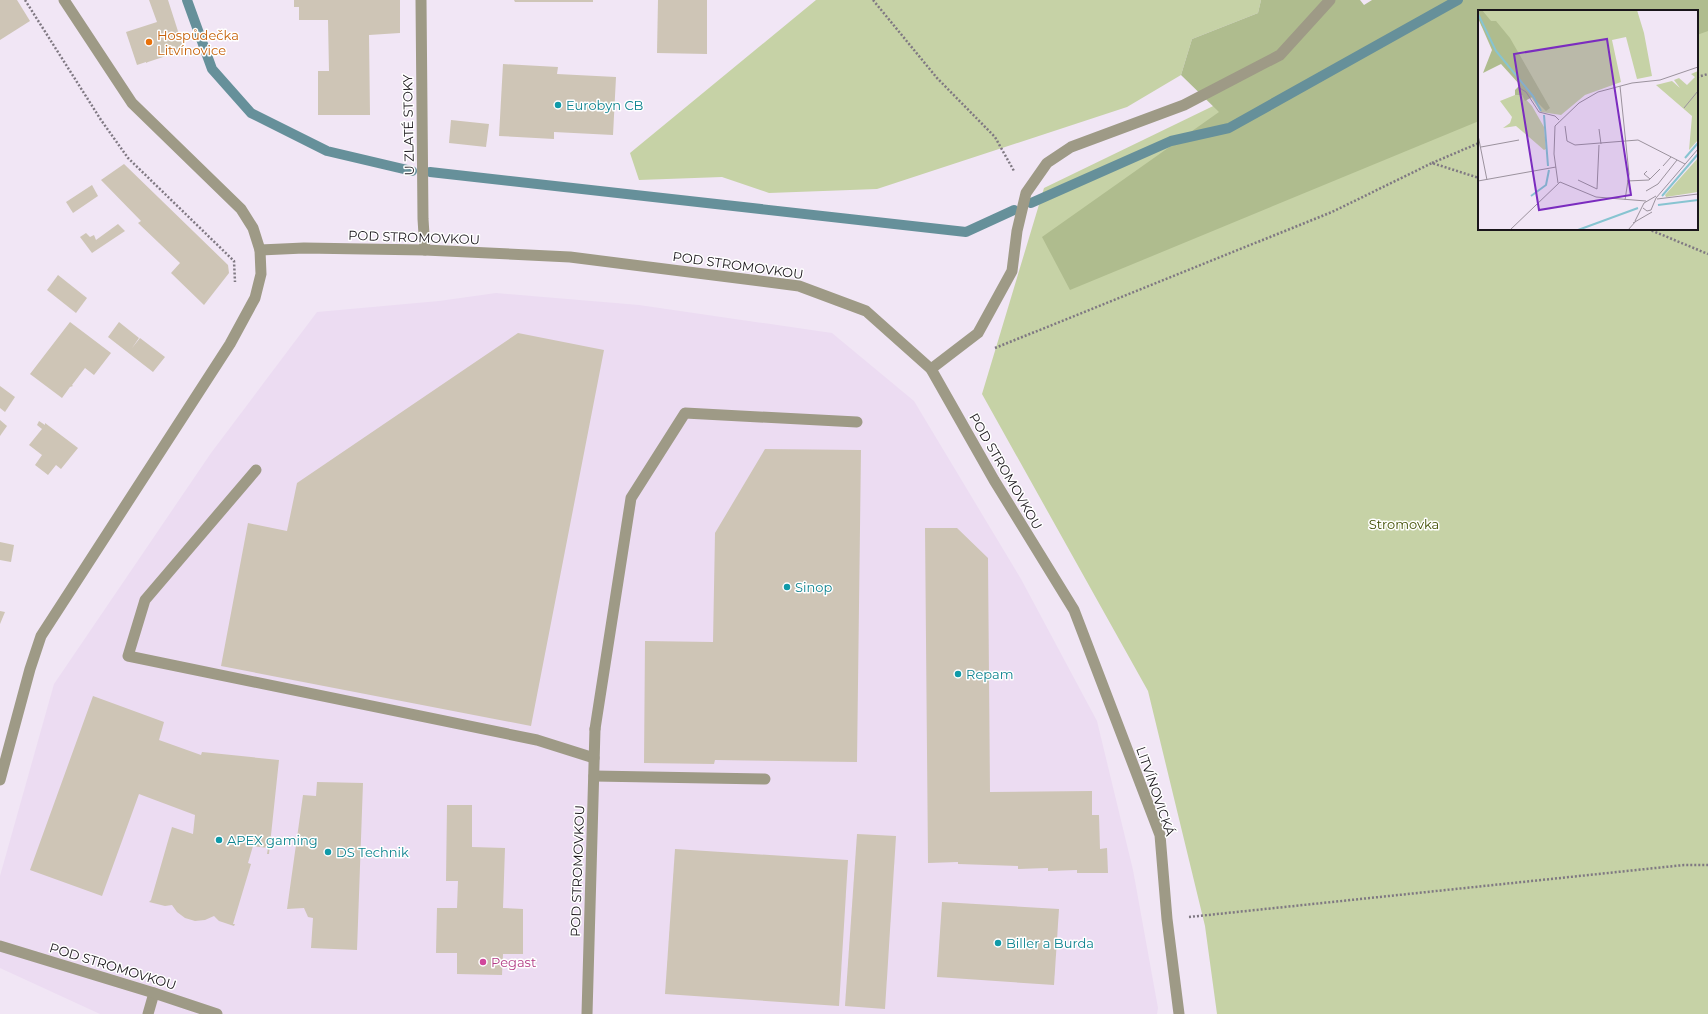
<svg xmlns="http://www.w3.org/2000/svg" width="1708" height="1014" font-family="Montserrat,sans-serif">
	<rect width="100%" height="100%" fill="#f1e6f5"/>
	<polygon fill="#ecdcf2" points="496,293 639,305 832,333 914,401 1021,579 1097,721 1133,870 1158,1008 1157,1014 100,1014 0,968 0,876 54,684 211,453 317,312 439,301"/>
	<g fill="#c6d2a6" fill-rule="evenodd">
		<polygon points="816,0 1261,0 1258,13 1192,39 1181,75 1127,107 877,189 769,193 722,177 639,180 630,153"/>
		<path d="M1432,0H1708V1014H1217L1205,926L1148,691L982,394L1044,188ZM1479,11H1697V229H1479Z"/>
	</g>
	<polygon fill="#afbc8e" points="1261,0 1360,0 1364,5 1372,0 1708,0 1708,31 1697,35 1697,11 1479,11 1479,121 1070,290 1042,237 1219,112 1181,75 1192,39 1258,13"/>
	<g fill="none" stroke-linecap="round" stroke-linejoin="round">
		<g stroke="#66909a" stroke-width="10">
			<polyline points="187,0 212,69 251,113 327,151 412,171"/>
			<polyline points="430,172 966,232 1014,210"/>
			<polyline points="1031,203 1171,141 1229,128 1458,0"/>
		</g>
	</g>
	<g fill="#cec5b6">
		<polygon points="0,0 17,0 30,21 0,40"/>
		<polygon points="149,0 168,0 184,50 148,62 146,63 146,62 137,65 126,32 157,22"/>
		<polygon points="294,0 400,0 400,33 369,35 370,115 318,115 318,71 329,71 328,20 299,20 299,7 294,7"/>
		<polygon points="514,0 593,0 593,2 515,2"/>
		<polygon points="658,0 707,0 707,54 657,53"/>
		<polygon points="503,64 558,67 557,74 616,77 613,135 554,132 554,139 499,136"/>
		<polygon points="451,120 489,124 486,147 449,143"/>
		<polygon points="124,164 228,265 229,273 204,305 171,273 180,263 138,223 141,221 101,180"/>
		<polygon points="92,185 98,196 73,213 66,202"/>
		<polygon points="118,224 125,231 92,253 80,237 86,233 90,237 94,235 96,240"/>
		<polygon points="58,275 87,298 76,313 47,290"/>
		<polygon points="70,322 111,353 94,375 85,368 72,385 73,386 70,387 62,398 30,374"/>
		<polygon points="119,322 139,338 132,348 140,338 165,357 153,372 108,337"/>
		<polygon points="518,333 604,350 531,726 221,666 248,523 287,531 297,483"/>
		<polygon points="0,386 15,397 5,412 0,408"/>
		<polygon points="0,420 7,426 0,436"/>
		<polygon points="39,421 45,425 45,423 78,448 61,469 56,465 48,475 35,465 42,455 29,445 42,429 37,425"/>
		<polygon points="765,449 861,450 857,762 715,760 714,764 644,763 645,641 713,642 715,533"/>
		<polygon points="925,528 957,528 988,558 990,792 1092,791 1092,815 1099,815 1100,849 1107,848 1108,873 1077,873 1077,870 1048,871 1048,868 1018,869 1018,866 958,864 958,862 928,863"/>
		<polygon points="0,542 14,545 11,562 0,560"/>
		<polygon points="0,611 5,612 0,624"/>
		<polygon points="93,696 164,722 159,740 201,755 202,752 279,760 269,854 267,854 268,848 253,846 248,863 251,864 233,924 235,924 234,926 219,921 214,916 205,920 195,921 185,918 177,912 172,905 165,906 149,902 151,900 172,827 193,834 195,815 139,794 102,896 30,870"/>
		<polygon points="317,782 363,783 357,950 311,948 313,918 308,917 304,908 287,909 303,795 316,796"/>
		<polygon points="447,805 472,805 472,847 505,848 503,908 523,909 523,954 503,954 502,975 457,974 457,953 436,953 437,908 457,908 458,881 446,881"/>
		<polygon points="857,834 896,836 885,1009 845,1006"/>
		<polygon points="675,849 848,860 839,1006 665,994"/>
		<polygon points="942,902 1059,909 1054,985 937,977"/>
	</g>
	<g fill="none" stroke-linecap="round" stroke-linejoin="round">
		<g stroke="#7f7882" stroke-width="2.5" stroke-dasharray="2 2" stroke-linecap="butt">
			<polyline points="25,0 101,120 128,158 234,261 235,282"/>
			<polyline points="873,0 937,78 995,137 1014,171"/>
			<polyline points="1697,77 1708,74"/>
			<polyline points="1432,163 1479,143"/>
			<polyline points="1648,229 1708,254"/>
			<polyline points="995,348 1332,212 1432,163 1479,178"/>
			<polyline points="1189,917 1684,865 1708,865"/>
		</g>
		<g stroke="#9e9a86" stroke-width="11">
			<polyline points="931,369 978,333 1012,271 1017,231 1026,193 1047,163 1071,147 1184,105 1280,55 1330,0"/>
			<polyline points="256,470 145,600 128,656 537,740 594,758"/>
			<polyline points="595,729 631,498 685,413 857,422"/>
			<polyline points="594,776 765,779"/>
			<polyline points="148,1014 154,993"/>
		</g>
		<g stroke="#9e9a86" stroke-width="11">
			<polyline points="421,0 423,219 425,250"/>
			<polyline points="260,250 304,248 425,250 570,257 799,286 866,311 931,369 994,480 1074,610 1160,835 1167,919 1179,1014"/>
			<polyline points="0,946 154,993 217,1014"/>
			<polyline points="587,1014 595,729"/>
		</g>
		<polyline stroke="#9e9a86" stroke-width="11" points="0,780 30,669 41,636 230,344 255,298 261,274 260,250 253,228 241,209 132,103 64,0"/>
	</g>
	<circle fill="#e8710a" stroke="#fff" stroke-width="1.5" cx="149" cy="42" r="4"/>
	<g fill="#0f9aa8" stroke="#fff" stroke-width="1.5">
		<circle cx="558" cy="105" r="4"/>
		<circle cx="787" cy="587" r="4"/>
		<circle cx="958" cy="674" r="4"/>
		<circle cx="219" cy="840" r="4"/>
		<circle cx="328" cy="852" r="4"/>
		<circle cx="998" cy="943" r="4"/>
	</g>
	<circle fill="#d1479c" stroke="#fff" stroke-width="1.5" cx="483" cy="962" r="4"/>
	<g text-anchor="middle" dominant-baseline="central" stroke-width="3" stroke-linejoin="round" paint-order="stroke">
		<g font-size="13" fill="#c56008" stroke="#fff" text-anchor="start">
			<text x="157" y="35">Hospůdečka<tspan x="157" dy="15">Litvínovice</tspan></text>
		</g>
		<g font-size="13" fill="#0d838f" stroke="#fff" text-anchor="start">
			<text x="566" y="105">Eurobyn CB</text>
			<text x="795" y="587">Sinop</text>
			<text x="966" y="674">Repam</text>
			<text x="227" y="840">APEX gaming</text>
			<text x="336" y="852">DS Technik</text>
			<text x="1006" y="943">Biller a Burda</text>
		</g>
		<g font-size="13" fill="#19151a" stroke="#fff">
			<text transform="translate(408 125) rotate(-91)">U ZLATÉ STOKY</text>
			<text transform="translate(414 237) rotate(2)">POD STROMOVKOU</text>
			<text transform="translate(738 265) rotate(8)">POD STROMOVKOU</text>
			<text transform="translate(1006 471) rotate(60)">POD STROMOVKOU</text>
			<text transform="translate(1156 791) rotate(71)">LITVÍNOVICKÁ</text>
			<text transform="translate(577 871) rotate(-88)">POD STROMOVKOU</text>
			<text transform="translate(113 966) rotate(17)">POD STROMOVKOU</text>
		</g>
		<g font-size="13" fill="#404e00" stroke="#fff">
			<text x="1404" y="524">Stromovka</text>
		</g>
		<g font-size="13" fill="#b23c85" stroke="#fff" text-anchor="start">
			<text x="491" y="962">Pegast</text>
		</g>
	</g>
	<g transform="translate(1478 10)">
		<rect width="220" height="220" fill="#f1e6f5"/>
		<path d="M0,0H159L166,23L174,66L159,69L148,27L134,30L143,72L107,85L83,105L63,102L3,15ZM220,61V130L211,140L214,106L178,75L194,71L202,78L196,70L201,68L209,75L217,67L213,64ZM37,85H44L54,96L66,117L68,139L66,140L38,116L25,118L32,113L34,107L22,91ZM220,148V182L188,187L187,185Z" fill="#c6d2a6"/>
		<path d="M0,0H4L13,11H18L32,28L72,98L68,101L54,87L47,91L44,85H37V80L42,75L23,54L5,63L14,40L0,8Z" fill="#afbc8e"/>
		<path fill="none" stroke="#87c4d1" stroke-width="2" d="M0,4L18,41L55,86L63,101M66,105L70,156M207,148L220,133M53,186L68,175L71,160M184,186L220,144M180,195L220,190M100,220L160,198"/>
		<path fill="none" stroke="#9b929d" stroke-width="1" d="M142,76L151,164L147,190M40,77L48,82L61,102L77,106L81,110M206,98L220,81M87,116L89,131L97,135L160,130L207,154M121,119L123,134M0,125L9,170M3,137L41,130M185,156L193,147M169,161L166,164L172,169M100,170L119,179L121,135M0,171L78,157M149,171L171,170L182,159M80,173L76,144L77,116L101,93L120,82L154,73L182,70L220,57M168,181L180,174L199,150M179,189L220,184M165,198L169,201L173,200L178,188L220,139M157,211L166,193L178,186M155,213L174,202M32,220L82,172L118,187L168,191M150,220L158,211"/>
		<path fill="#7b2cbf" fill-opacity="0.15" stroke="#7b2cbf" stroke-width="2" d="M129,29L153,185L61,200L36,44Z"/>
		<rect width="220" height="220" fill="none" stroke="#19151a" stroke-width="2"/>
	</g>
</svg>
